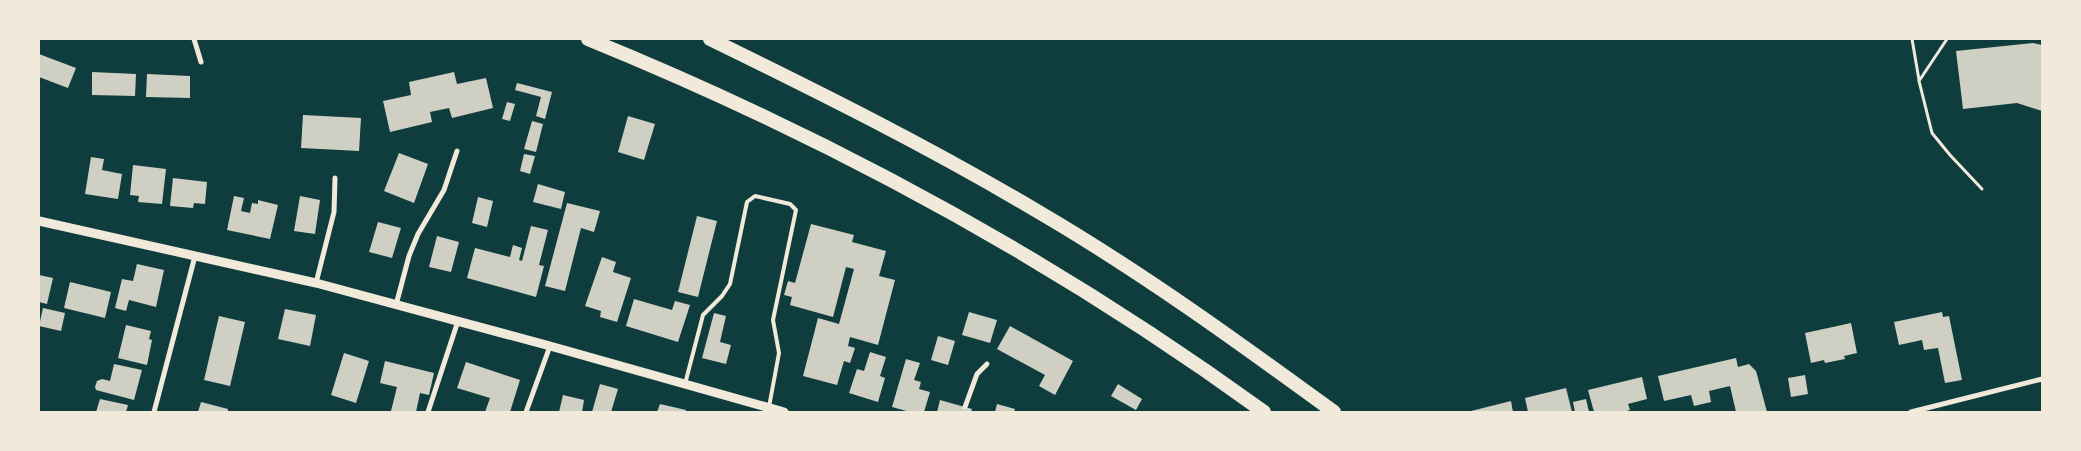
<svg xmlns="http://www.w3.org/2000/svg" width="2081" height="451" font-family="'Asap Condensed',sans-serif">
	<rect width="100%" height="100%" fill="#0f3d3e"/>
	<g fill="#cfcfc3">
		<polygon points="2033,43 2042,45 2042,111 2017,103 1963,109 1956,51"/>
		<polygon points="39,54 76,68 68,88 39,77"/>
		<polygon points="92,72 136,74 135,96 92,95"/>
		<polygon points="454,72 457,84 486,78 493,108 452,118 449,108 430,112 432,122 390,132 383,101 411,95 409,82"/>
		<polygon points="147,74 190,76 190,98 146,97"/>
		<polygon points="517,83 552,92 545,119 536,116 541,97 515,90"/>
		<polygon points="507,102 515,104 510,121 502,119"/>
		<polygon points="303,115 361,118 359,151 301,148"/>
		<polygon points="628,116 655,124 644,160 618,152"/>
		<polygon points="532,121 543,124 536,152 524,149"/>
		<polygon points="399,153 428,164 414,203 384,191"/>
		<polygon points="524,154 535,156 530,174 520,171"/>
		<polygon points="91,157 104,159 102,170 122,174 118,199 85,194"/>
		<polygon points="133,165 166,169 162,204 138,202 139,196 130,195"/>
		<polygon points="173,178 207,182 205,204 194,203 193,208 170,206"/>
		<polygon points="538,184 565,192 561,209 533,202"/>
		<polygon points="234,196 244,198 241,211 250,213 252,203 258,204 258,200 278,205 270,239 227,230"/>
		<polygon points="300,196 320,200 315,234 294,231"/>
		<polygon points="478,197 493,201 487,227 472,223"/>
		<polygon points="567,203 600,211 594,232 581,228 565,291 545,286"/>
		<polygon points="697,216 717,221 698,297 678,292"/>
		<polygon points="378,222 401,228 392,258 369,252"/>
		<polygon points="811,224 854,235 852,242 886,251 879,276 895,280 878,345 850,337 848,346 855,348 850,363 844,361 837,385 803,376 818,318 839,324 854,269 846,267 833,317 790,305 792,297 784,295 788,281 795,283"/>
		<polygon points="531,226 548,230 539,265 544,266 536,297 467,278 475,248 510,257 513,245 522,248 519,260 522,261"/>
		<polygon points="437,236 459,242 451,272 429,267"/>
		<polygon points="602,257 616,262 613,272 631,278 617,322 600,317 601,311 585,306"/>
		<polygon points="137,264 164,270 156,307 129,300 126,311 115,308 122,279 133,281"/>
		<polygon points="39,275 53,278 47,304 39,302"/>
		<polygon points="70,282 111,292 105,318 64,308"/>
		<polygon points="634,299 672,310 675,301 690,305 678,342 626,326"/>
		<polygon points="43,308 65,313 61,331 39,326"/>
		<polygon points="285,309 316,315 310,346 278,339"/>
		<polygon points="969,312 997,320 990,343 962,335"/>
		<polygon points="1942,312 1943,317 1949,316 1962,380 1945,383 1938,348 1924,350 1922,340 1899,345 1894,322"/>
		<polygon points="714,313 726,316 720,342 731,345 726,364 702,358"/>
		<polygon points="219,316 245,322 230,386 204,380"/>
		<polygon points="1851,323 1857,353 1844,356 1845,359 1825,363 1824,360 1811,363 1805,333"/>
		<polygon points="126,325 151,331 149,339 152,340 147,365 118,358"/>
		<polygon points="1010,326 1073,361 1055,395 1039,386 1045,375 997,349"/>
		<polygon points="938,336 955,341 948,365 931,360"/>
		<polygon points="870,352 886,357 880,376 885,378 878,402 849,393 857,369 864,371"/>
		<polygon points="344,353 369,361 356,403 331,395"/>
		<polygon points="1736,358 1738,367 1749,364 1756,371 1767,412 1736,412 1730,386 1709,391 1711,402 1694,406 1691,395 1664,401 1658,376"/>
		<polygon points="906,359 920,363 914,380 921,382 919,389 930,392 924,412 910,412 892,407"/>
		<polygon points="385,361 434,373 429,395 420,393 416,412 391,411 397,387 380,383"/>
		<polygon points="466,362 520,380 510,412 485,412 490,398 457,388"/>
		<polygon points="114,364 142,370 134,400 96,390 95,387 97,381 102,379 110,381"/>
		<polygon points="1805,375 1808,394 1791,397 1788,378"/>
		<polygon points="1642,377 1647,399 1628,404 1630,410 1623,412 1594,412 1588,390"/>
		<polygon points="600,384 618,389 611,412 592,412"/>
		<polygon points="1118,384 1142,399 1136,410 1111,396"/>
		<polygon points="1566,388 1572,412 1528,412 1525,398"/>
		<polygon points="563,395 584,400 582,412 559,412"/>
		<polygon points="100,399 128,405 126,412 96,412"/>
		<polygon points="1586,399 1589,412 1575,412 1573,402"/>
		<polygon points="940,400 972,409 971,412 937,412"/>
		<polygon points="1511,401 1513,412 1467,412"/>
		<polygon points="201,402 228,409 228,412 198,412"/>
		<polygon points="660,404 686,410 686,412 657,412"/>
		<polygon points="997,404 1015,409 1014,412 995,412"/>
	</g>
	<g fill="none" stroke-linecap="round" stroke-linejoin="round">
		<g stroke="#f1e9da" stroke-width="3">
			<polyline points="1912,39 1919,80"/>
			<polyline points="1947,39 1919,81 1932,133 1950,155 1982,189"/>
		</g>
		<polyline stroke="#f1e9da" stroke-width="4" points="685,384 703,315 722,296 730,284 747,202 755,196 790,204 796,210 773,320 779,353 769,407"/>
		<g stroke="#f1e9da" stroke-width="5">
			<polyline points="194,39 201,62"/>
			<polyline points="316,283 334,212 335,178"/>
			<polyline points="396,305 409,256 418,234 444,190 457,151"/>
			<polyline points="965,407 977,374 987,364"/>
			<polyline points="154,412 195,256"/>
			<polyline points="428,412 458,321"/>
			<polyline points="526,412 550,346"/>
			<polyline points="1911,412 2042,379"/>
		</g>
		<polyline stroke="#f1e9da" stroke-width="9" points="39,221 316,283 550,346 784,412"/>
		<g stroke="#f1e9da" stroke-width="14">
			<path d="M588,39C826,136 1056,261 1264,412"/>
			<path d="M710,39C821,93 931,148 1037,211C1140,271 1238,342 1334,412"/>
		</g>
	</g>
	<rect width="2081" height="451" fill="none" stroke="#f1e9da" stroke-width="80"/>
</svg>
